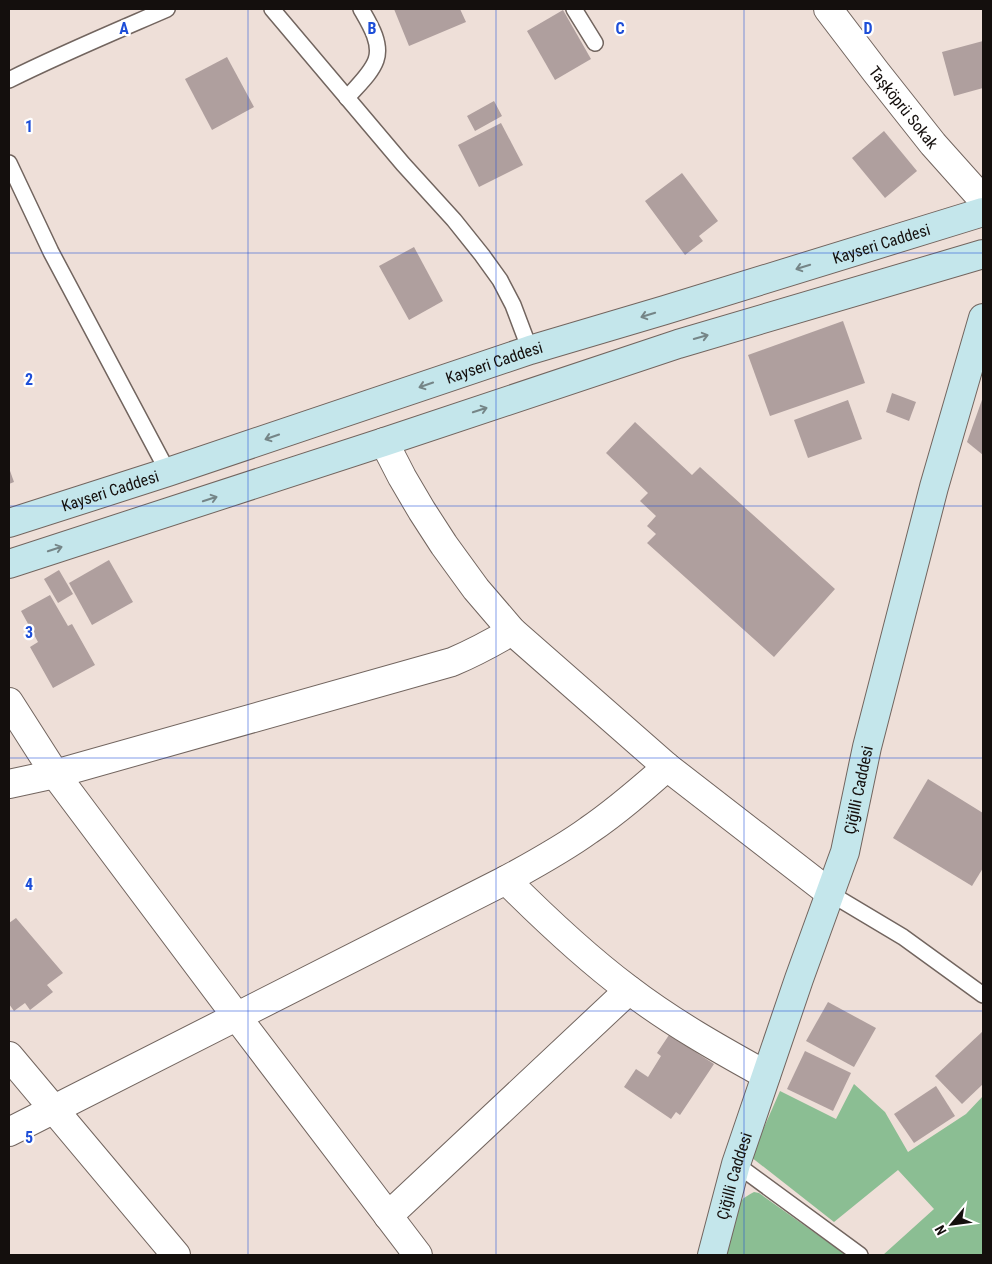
<svg xmlns="http://www.w3.org/2000/svg" width="992" height="1264" font-family="'Roboto Condensed',sans-serif">
	<rect width="100%" height="100%" fill="#eedfd8"/>
	<g fill="#8bbe93">
		<polygon points="854,1084 885,1112 908,1152 966,1114 983,1096 983,1255 883,1255 934,1209 898,1170 834,1222 751,1157 780,1091 836,1119"/>
		<path d="M754,1192L759,1193L846,1255H727C730,1243 735,1210 741,1201C744,1197 749,1195 754,1192Z"/>
	</g>
	<g fill="#af9f9e">
		<polygon points="394,9 460,9 466,22 409,46"/>
		<polygon points="563,10 591,59 555,80 527,31"/>
		<polygon points="983,41 983,88 954,96 942,52"/>
		<polygon points="227,57 254,107 212,130 185,79"/>
		<polygon points="494,101 502,116 475,131 467,116"/>
		<polygon points="501,123 523,165 479,187 458,145"/>
		<polygon points="884,131 917,171 885,198 852,158"/>
		<polygon points="682,173 718,221 699,236 703,241 685,255 645,201"/>
		<polygon points="414,247 443,301 409,320 379,266"/>
		<polygon points="843,321 865,383 770,416 748,355"/>
		<polygon points="892,393 916,402 909,421 886,412"/>
		<polygon points="983,397 983,455 967,442"/>
		<polygon points="848,400 862,439 808,458 794,420"/>
		<polygon points="635,422 692,475 700,467 835,589 774,657 647,543 656,534 647,526 656,516 640,501 648,493 606,453"/>
		<polygon points="9,468 14,482 9,484"/>
		<polygon points="109,560 133,602 92,625 69,583"/>
		<polygon points="59,570 73,594 58,603 44,579"/>
		<polygon points="50,595 68,626 72,624 95,665 53,688 30,647 38,642 21,611"/>
		<polygon points="928,779 983,813 983,868 972,886 893,838"/>
		<polygon points="16,918 63,973 47,985 53,992 30,1010 25,1003 14,1011 9,1004 9,923"/>
		<polygon points="828,1002 876,1028 854,1067 806,1041"/>
		<polygon points="983,1031 983,1084 962,1104 935,1076"/>
		<polygon points="669,1035 714,1064 680,1115 676,1112 671,1119 624,1087 636,1069 648,1077 661,1056 657,1053"/>
		<polygon points="805,1051 851,1073 833,1111 787,1089"/>
		<polygon points="936,1086 955,1116 914,1143 894,1114"/>
	</g>
	<g fill="none" stroke-linecap="round" stroke-linejoin="round">
		<defs>
			<g id="lane">
				<polyline points="272,9 403,164 454,220 482,255 500,280 513,305 530,350"/>
				<polyline points="574,9 595,43"/>
				<path d="M9,80C61,54 114,32 167,9"/>
				<path d="M347,98C357,86 371,74 376,60C382,43 369,23 361,9"/>
				<polyline points="9,163 51,252 168,472"/>
				<polyline points="831,894 903,937 983,995"/>
				<polyline points="736,1164 860,1255"/>
			</g>
			<g id="street">
				<path id="s1" d="M828,9L876,72L933,144L983,200"/>
				<polyline points="384,442 402,477 422,511 444,545 476,589 512,631 667,767 831,894"/>
				<polyline points="9,702 55,774 237,1017 418,1255"/>
				<path d="M9,784L55,774L452,662C473,653 492,643 512,631"/>
				<path d="M506,880C545,919 584,956 628,989C671,1022 719,1049 766,1075"/>
				<polyline points="9,1056 176,1255"/>
				<path d="M9,1132L506,880C535,864 563,849 589,830C617,811 642,789 667,767"/>
				<polyline points="388,1216 629,990"/>
			</g>
			<g id="secondary">
				<path id="s2" d="M9,523L168,472L530,350L665,310L983,212"/>
				<polyline points="9,564 384,442 678,344 983,254"/>
				<path id="s3" d="M712,1255L736,1164L799,979L845,852L867,747L934,487L983,318"/>
			</g>
		</defs>
		<use href="#lane" stroke="#72655f" stroke-width="18"/>
		<use href="#street" stroke="#72655f" stroke-width="30"/>
		<use href="#secondary" stroke="#72655f" stroke-width="30"/>
		<use href="#lane" stroke="#fff" stroke-width="15"/>
		<use href="#street" stroke="#fff" stroke-width="28"/>
		<use href="#secondary" stroke="#c4e6eb" stroke-width="28"/>
	</g>
	<defs><path id="oneway-shaft" d="M-6 0H5M1.5-3L5.5 0L1.5 3" fill="none" stroke-width="1.6" stroke-linecap="round" stroke-linejoin="round" transform="scale(1.25)"/></defs>
	<g stroke="#758587">
		<use href="#oneway-shaft" transform="translate(803 267) rotate(163)"/>
		<use href="#oneway-shaft" transform="translate(648 315) rotate(163)"/>
		<use href="#oneway-shaft" transform="translate(701 337) rotate(-16)"/>
		<use href="#oneway-shaft" transform="translate(426 385) rotate(161)"/>
		<use href="#oneway-shaft" transform="translate(480 410) rotate(-18)"/>
		<use href="#oneway-shaft" transform="translate(272 437) rotate(161)"/>
		<use href="#oneway-shaft" transform="translate(210 499) rotate(-18)"/>
		<use href="#oneway-shaft" transform="translate(55 549) rotate(-18)"/>
	</g>
	<path fill="none" stroke="#1d4ed8" stroke-width="1" stroke-opacity="0.55" d="M248,9V1255M496,9V1255M744,9V1255M9,253H983M9,506H983M9,758H983M9,1011H983"/>
	<g text-anchor="middle" dominant-baseline="central" stroke-width="4.5" stroke-linejoin="round" paint-order="stroke">
		<g font-size="16" fill="#140f0d" stroke="#fff">
			<text stroke="none"><textPath href="#s1" startOffset="124">Taşköprü Sokak</textPath></text>
			<text stroke="none"><textPath href="#s2" startOffset="916">Kayseri Caddesi</textPath></text>
			<text stroke="none"><textPath href="#s2" startOffset="511">Kayseri Caddesi</textPath></text>
			<text stroke="none"><textPath href="#s2" startOffset="106">Kayseri Caddesi</textPath></text>
			<text stroke="none"><textPath href="#s3" startOffset="488">Çiğilli Caddesi</textPath></text>
			<text stroke="none"><textPath href="#s3" startOffset="82">Çiğilli Caddesi</textPath></text>
		</g>
	</g>
	<g font-size="16" text-anchor="middle" font-weight="bold" fill="#1d4ed8" stroke="#fff" stroke-width="4.5" stroke-linejoin="round" paint-order="stroke">
		<text x="124" y="34">A</text>
		<text x="372" y="34">B</text>
		<text x="620" y="34">C</text>
		<text x="868" y="34">D</text>
		<text x="29" y="132">1</text>
		<text x="29" y="385">2</text>
		<text x="29" y="638">3</text>
		<text x="29" y="890">4</text>
		<text x="29" y="1143">5</text>
	</g>
	<rect width="992" height="1264" fill="none" stroke="#140f0d" stroke-width="20"/>
	<g transform="translate(952 1224) rotate(241)" stroke="#ffffff" stroke-width="4" paint-order="stroke">
	<path d="M0-4L9 19L0 12L-9 19Z" fill="#140f0d"/>
	<text y="-8" font-size="14" font-weight="bold" text-anchor="middle" fill="#140f0d">N</text>
	</g>
</svg>
